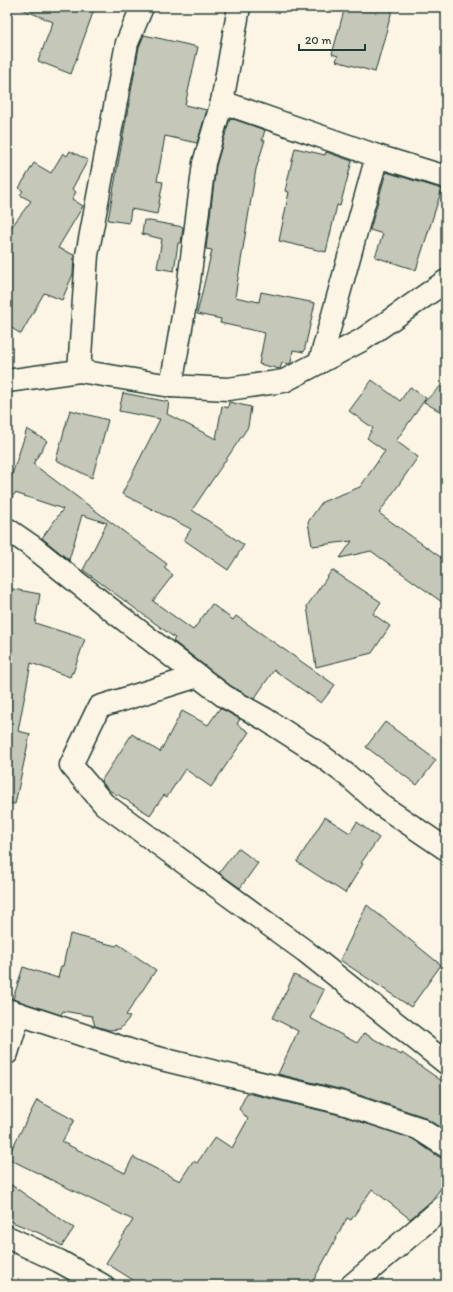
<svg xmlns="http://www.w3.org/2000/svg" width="453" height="1292" font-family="Itim,sans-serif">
	<rect width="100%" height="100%" fill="#fcf5e5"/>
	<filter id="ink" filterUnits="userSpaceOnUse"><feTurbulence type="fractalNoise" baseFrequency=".025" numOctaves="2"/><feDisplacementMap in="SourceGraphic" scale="8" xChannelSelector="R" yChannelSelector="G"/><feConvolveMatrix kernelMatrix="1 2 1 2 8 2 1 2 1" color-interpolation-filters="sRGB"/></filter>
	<g filter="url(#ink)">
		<g fill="#c5c7b9" stroke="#1f3d34">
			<polygon points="17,7 95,7 71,74 38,61 53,22"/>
			<polygon points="345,7 393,7 375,72 336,61 338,56 332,54"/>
			<polygon points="144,35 198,47 185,105 207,110 197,143 165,136 157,181 163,182 157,214 131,209 129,223 108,220 139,47"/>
			<polygon points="230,118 265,130 262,140 265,140 256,169 235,297 259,302 261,292 315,303 304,352 293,350 291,363 289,364 282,363 280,369 259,364 265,333 220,323 221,319 197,314 212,250 206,249 216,166"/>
			<polygon points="295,148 325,155 326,152 352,161 340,206 337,205 326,252 279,241 289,192 285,191"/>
			<polygon points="70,151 88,160 72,189 76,192 72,199 83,206 58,248 74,255 73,274 62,300 44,293 21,334 7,325 7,233 31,201 20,195 23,191 19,188 34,163 51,173 63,153 67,156"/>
			<polygon points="386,172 442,189 416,270 375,257 383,234 370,230"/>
			<polygon points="144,220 183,227 181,243 178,243 174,271 157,268 162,239 142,234"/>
			<polygon points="372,380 400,401 410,387 426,398 396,441 418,457 379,513 446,561 446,605 371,551 340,558 352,541 312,546 308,522 322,502 360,487 385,451 367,438 373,428 349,411"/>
			<polygon points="446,381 446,415 424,402"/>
			<polygon points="123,393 169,402 167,414 216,439 222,406 228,408 229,402 251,407 248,427 192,510 244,545 228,570 184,540 191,529 122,494 160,419 119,411"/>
			<polygon points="70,410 108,420 92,478 56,460"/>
			<polygon points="27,429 47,441 33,464 167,564 164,568 173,575 153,601 193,630 212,604 233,620 236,616 335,685 321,703 274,670 254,699 231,686 173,641 175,638 83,570 107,523 82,515 69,560 42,538 63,509 15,493 11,499 7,498 7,490"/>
			<polygon points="332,570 381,602 373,614 390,626 372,653 316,667 307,606"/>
			<polygon points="7,588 40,594 35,623 85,639 73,673 72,672 70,677 31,663 18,731 30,734 15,804 7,803"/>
			<polygon points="220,708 240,719 237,724 249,732 211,787 185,769 167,797 164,795 150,815 117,794 117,795 109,790 101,781 132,734 160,752 182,711 208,725"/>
			<polygon points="385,722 436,760 417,785 366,747"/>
			<polygon points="325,817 350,833 357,822 379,838 361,863 363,864 345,893 297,862"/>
			<polygon points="238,848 258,863 240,888 219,873"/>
			<polygon points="367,905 441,965 411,1007 340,960"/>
			<polygon points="70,934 116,946 118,944 156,970 126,1015 130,1017 120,1029 109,1030 95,1026 92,1016 63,1011 61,1015 13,999 23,967 58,978 61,966 63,966"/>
			<polygon points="294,975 324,990 310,1018 357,1043 364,1033 401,1055 402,1053 446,1084 446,1131 422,1116 347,1091 278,1074 298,1031 273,1018"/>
			<polygon points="247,1093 340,1115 413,1139 439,1157 446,1158 446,1182 431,1201 410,1219 372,1189 351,1220 347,1218 311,1285 141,1285 106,1263 133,1220 7,1158 37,1100 74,1120 62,1142 125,1173 133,1157 180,1181 193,1161 197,1163 215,1137 232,1148 248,1119 239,1109"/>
			<polygon points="7,1182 74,1228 62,1246 44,1235 7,1220"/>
		</g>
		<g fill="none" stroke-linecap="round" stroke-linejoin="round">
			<defs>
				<g id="minor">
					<polyline points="222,102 377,156 446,177"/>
					<polyline points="320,362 377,156"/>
					<polyline points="79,371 87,255 127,43 142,7"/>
					<polyline points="7,381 79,371 171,386 228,389 284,381 362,340 446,281"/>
					<polyline points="171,386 189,281 204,163 222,102 239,7"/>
					<polyline points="7,529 33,547 109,608 224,696 265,719 315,751 347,775 381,805 446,849"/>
					<polyline points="198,676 99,707 71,765 104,804 305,951 446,1063"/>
					<polyline points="7,1010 141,1054 343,1103 418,1128 446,1146"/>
					<polyline points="7,1053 19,1014"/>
					<polyline points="7,1237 59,1261 102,1285"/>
					<polyline points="352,1285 446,1205"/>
				</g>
			</defs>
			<use href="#minor" stroke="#1f3d34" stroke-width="25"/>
			<use href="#minor" stroke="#fcf5e5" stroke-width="22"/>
		</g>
	</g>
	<rect width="453" height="1292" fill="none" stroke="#fcf5e5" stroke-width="24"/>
	<rect x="12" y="12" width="429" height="1268" fill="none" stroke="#1f3d34" stroke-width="1.5" filter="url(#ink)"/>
	<path d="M299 44v6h66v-6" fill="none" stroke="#1f3d34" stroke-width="2"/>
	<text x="305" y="44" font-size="12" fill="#1f3d34" stroke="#fcf5e5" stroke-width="3" paint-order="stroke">20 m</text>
</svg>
